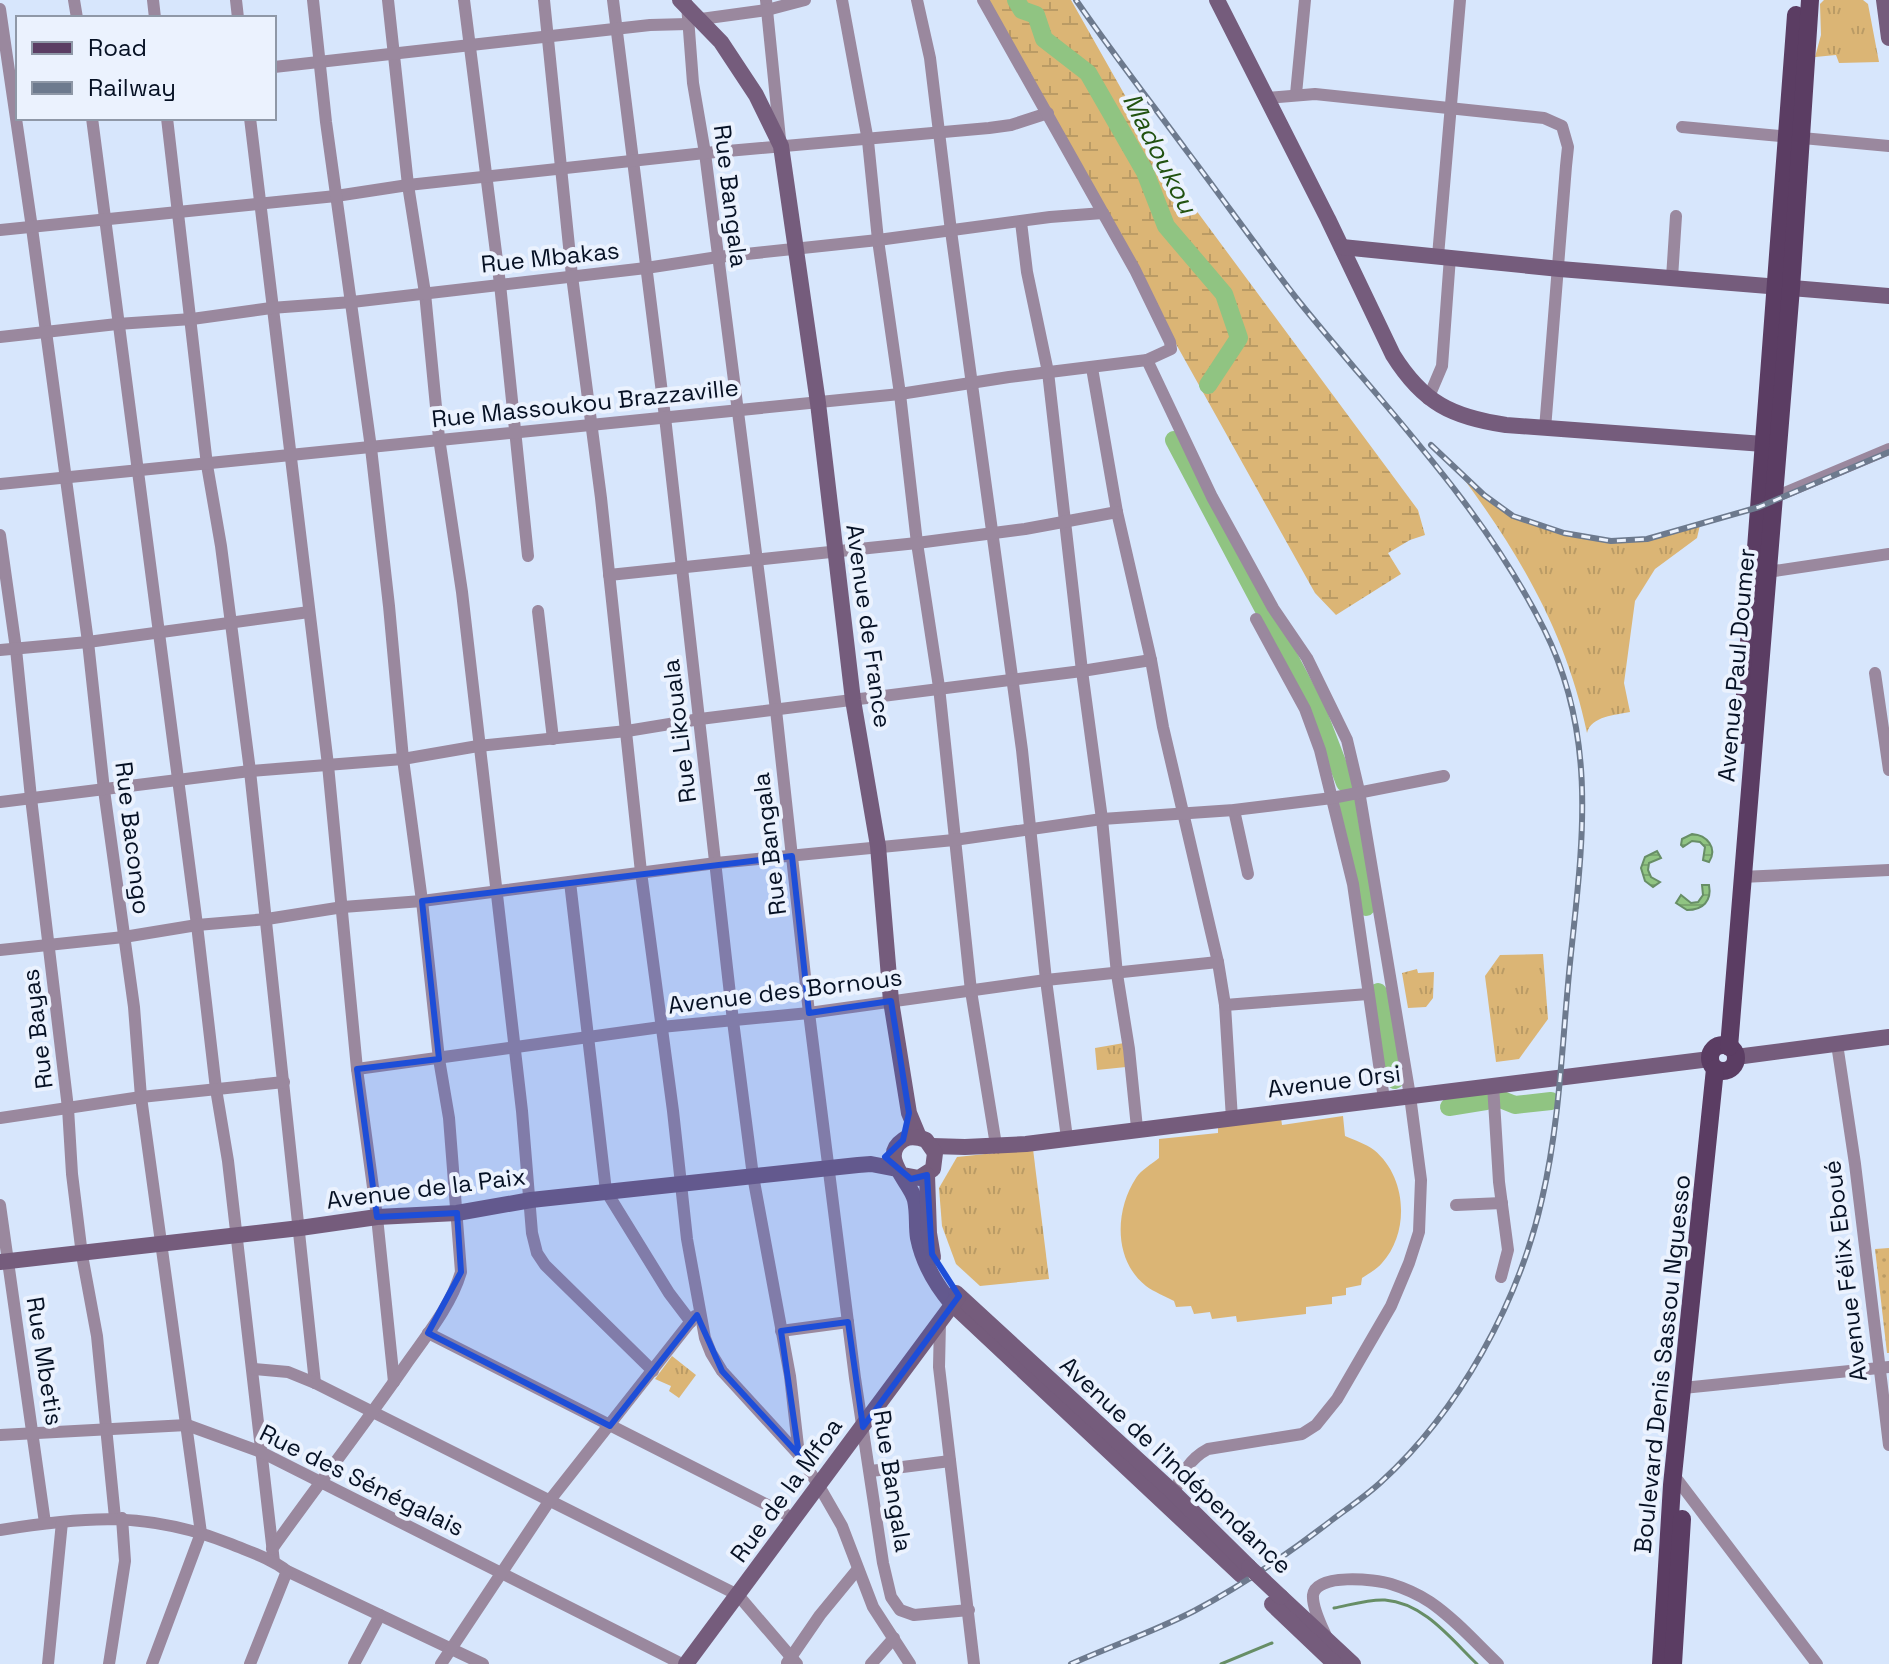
<svg xmlns="http://www.w3.org/2000/svg" width="1889" height="1664" font-family="'Space Grotesk',sans-serif">
	<defs>
		<pattern id="grass-tufts" width="24" height="20" patternUnits="userSpaceOnUse" patternTransform="scale(2)"><rect width="24" height="20" fill="#dbb575"/><path d="M3 7l-1-3M5 7V3M7 7l1-3M15 17l-1-3M17 17v-4M19 17l1-3" fill="none" stroke="#ba9b65"/></pattern>
		<pattern id="wetland-marsh" width="20" height="14" patternUnits="userSpaceOnUse" patternTransform="scale(2)"><rect width="20" height="14" fill="#dbb575"/><path d="M1 5h8M5 5V1M11 12h8M15 12V8" fill="none" stroke="#ba9b65"/></pattern>
		<pattern id="garden-dots" width="8" height="8" patternUnits="userSpaceOnUse" patternTransform="scale(2)"><rect width="8" height="8" fill="#dbb575"/><path d="M2 2h.1M6 6h.1" fill="none" stroke="#ba9b65" stroke-width="1.8" stroke-linecap="round"/></pattern>
		<pattern id="water-rules" width="6" height="5" patternUnits="userSpaceOnUse" patternTransform="scale(2)"><rect width="6" height="5" fill="#90c482"/><path d="M0 2.5h6" fill="none" stroke="#7ba770"/></pattern>
	</defs>
	<rect width="100%" height="100%" fill="#d7e6fc"/>
	<g fill="url(#grass-tufts)">
		<polygon points="1824,0 1863,0 1868,4 1879,62 1839,63 1836,55 1815,57 1821,35 1820,4"/>
		<path d="M1458,471C1475,486 1491,503 1511,514C1544,534 1608,544 1645,539C1663,536 1682,530 1700,525L1697,538L1655,569L1635,601L1624,683L1630,712C1616,715 1591,716 1587,733C1566,632 1519,553 1458,471Z"/>
		<polygon points="1543,954 1548,1019 1519,1059 1496,1062 1485,976 1500,955"/>
		<polygon points="1417,969 1418,973 1434,972 1433,998 1426,1007 1408,1008 1402,973"/>
		<polygon points="1124,1043 1126,1067 1097,1070 1095,1048"/>
		<polygon points="1033,1149 1049,1279 980,1286 956,1264 942,1226 939,1188 957,1157"/>
		<polygon points="672,1356 696,1375 679,1398 669,1391 671,1386 655,1379"/>
	</g>
	<polygon fill="url(#wetland-marsh)" points="984,0 1071,0 1170,175 1418,510 1425,535 1410,540 1388,553 1401,574 1336,615 1315,593"/>
	<polygon fill="url(#garden-dots)" points="1889,1248 1889,1353 1887,1353 1875,1249"/>
	<path fill="#dbb575" d="M1343,1116L1345,1136C1354,1140 1366,1144 1374,1150C1407,1177 1410,1232 1382,1263C1377,1269 1368,1274 1362,1278L1361,1285L1346,1288V1295L1332,1297V1304L1306,1307V1314L1237,1322L1236,1316L1212,1319L1210,1312L1194,1314L1191,1306L1176,1307L1174,1301C1165,1296 1154,1292 1146,1286C1113,1260 1115,1210 1136,1178C1141,1170 1152,1164 1159,1158V1139L1218,1133V1125L1281,1118L1282,1125Z"/>
	<g fill="url(#water-rules)" stroke="#678e66" stroke-width="2">
		<path d="M1692,834C1707,835 1718,848 1709,862L1703,860L1705,847L1700,842L1692,841L1683,847L1681,845L1682,839Z"/>
		<polygon points="1657,851 1661,858 1649,863 1648,870 1651,877 1660,882 1653,887 1645,881 1641,868 1645,857"/>
		<path d="M1702,885H1709C1712,901 1703,910 1687,910L1676,903L1681,895L1691,903L1698,902L1703,895Z"/>
	</g>
	<g fill="none" stroke-linecap="round" stroke-linejoin="round">
		<g stroke="#678e66" stroke-width="3">
			<path d="M1334,1608C1350,1605 1369,1599 1385,1600C1424,1603 1451,1639 1477,1664"/>
			<polyline points="1221,1664 1272,1643"/>
		</g>
		<g stroke="#90c482" stroke-width="18">
			<polyline points="1016,0 1022,10 1036,15 1044,39 1088,73 1145,172 1166,226 1224,294 1239,338 1208,385"/>
			<polyline points="1174,440 1317,710 1345,783"/>
			<polyline points="1348,803 1366,907"/>
			<polyline points="1378,992 1395,1080"/>
			<polyline points="1500,1099 1515,1105 1551,1101"/>
			<polyline points="1449,1107 1486,1101"/>
		</g>
		<g stroke="#9a889e" stroke-width="12">
			<polyline points="74,0 77,18"/>
			<polyline points="153,0 155,18"/>
			<polyline points="236,0 238,18"/>
			<polyline points="388,0 408,185 425,293 439,438 462,592 522,1111 532,1233 537,1253 545,1265 653,1371"/>
			<polyline points="464,0 500,284 528,556"/>
			<polyline points="544,0 572,276 601,498 641,872 673,1111 687,1239 705,1338 711,1353 722,1371 799,1455 819,1486 842,1526 873,1607 910,1664"/>
			<polyline points="613,0 665,417 733,1021 753,1176 790,1376 799,1455"/>
			<polyline points="766,0 780,139"/>
			<polyline points="842,0 868,141 878,240 900,394 917,543 939,687 971,991 996,1145"/>
			<polyline points="917,0 930,58 951,231 1022,750 1046,980 1067,1138"/>
			<polyline points="687,4 693,83 705,153 776,710 809,1013 855,1378 883,1563 891,1597 900,1610 914,1615 969,1610"/>
			<polyline points="0,9 32,228 88,642 104,790 134,1007 141,1097 201,1533 152,1664"/>
			<polyline points="701,19 767,10 805,0"/>
			<polyline points="274,67 650,25 688,24"/>
			<polyline points="1296,94 1305,0"/>
			<polyline points="1267,98 1315,94 1544,118 1562,126 1568,147 1566,166 1545,429"/>
			<polyline points="92,118 197,925 216,1089 228,1161 274,1562"/>
			<polyline points="167,118 207,465 221,546 250,771 315,1383"/>
			<polyline points="250,118 328,765 357,1069 377,1217 394,1382"/>
			<polyline points="1682,127 1889,146"/>
			<polyline points="1021,222 1027,272 1048,372 1082,671 1102,819 1117,974 1129,1049 1137,1128"/>
			<polyline points="0,230 336,196 408,185 705,153 989,128 1011,125 1048,113"/>
			<polyline points="1438,256 1460,0"/>
			<polyline points="1672,278 1676,216"/>
			<polyline points="0,337 117,324 192,319 271,308 352,302 646,268 718,257 878,240 1050,217 1103,213"/>
			<path d="M1147,360L1212,497L1273,608L1307,658L1347,740L1359,791L1410,1096L1421,1180L1419,1232L1409,1263L1391,1306L1337,1399L1316,1425L1302,1434L1208,1449C1189,1459 1182,1474 1174,1493"/>
			<polyline points="1092,368 1117,512 1151,660 1163,727 1218,962 1225,1005 1232,1119"/>
			<polyline points="1428,399 1442,366 1450,257"/>
			<polyline points="0,484 900,394 1009,377 1147,360 1171,349 1170,342 1135,270 983,0"/>
			<polyline points="1770,499 1889,449"/>
			<polyline points="0,535 16,649 31,798 68,1108 72,1174 82,1255 97,1336 115,1518"/>
			<polyline points="1761,573 1889,554"/>
			<polyline points="609,575 917,543 1025,529 1117,512"/>
			<polyline points="538,611 553,739"/>
			<polyline points="1256,619 1305,709 1320,750 1353,884 1384,1099"/>
			<polyline points="0,650 88,642 309,612"/>
			<polyline points="1875,673 1889,770"/>
			<polyline points="0,802 250,771 403,759 478,746 627,731 700,719 1082,671 1151,660"/>
			<polyline points="1234,810 1248,874"/>
			<polyline points="1741,877 1889,870"/>
			<polyline points="570,882 606,1191 669,1293 691,1322"/>
			<polyline points="0,950 124,937 197,925 267,919 343,907 422,901 716,863 954,840 1102,819 1234,810 1332,798 1444,776"/>
			<polyline points="1225,1005 1368,994"/>
			<polyline points="1837,1044 1855,1164 1889,1445"/>
			<polyline points="357,1069 661,1027 809,1013 1046,980 1218,962"/>
			<polyline points="1493,1085 1499,1182 1508,1250 1501,1277"/>
			<polyline points="0,1118 141,1097 284,1082"/>
			<polyline points="0,1205 45,1523"/>
			<polyline points="1456,1205 1502,1203"/>
			<polyline points="940,1322 939,1367 974,1664"/>
			<polyline points="781,1331 848,1322"/>
			<polyline points="428,1333 795,1519"/>
			<polyline points="254,1369 288,1372 315,1383 738,1595 797,1664"/>
			<polyline points="1683,1388 1889,1367"/>
			<polyline points="0,1435 187,1425 261,1452 682,1664"/>
			<polyline points="871,1471 950,1461"/>
			<polyline points="1673,1474 1817,1664"/>
			<path d="M0,1530C86,1516 148,1511 231,1544C250,1552 270,1558 287,1571L483,1664"/>
			<path d="M272,1549C316,1487 362,1428 405,1366C426,1336 451,1306 461,1272L449,1118L439,1059L422,901L403,759L389,606L371,448L326,122L313,0"/>
			<path d="M1326,1636C1321,1625 1312,1607 1313,1595C1316,1573 1375,1579 1391,1584C1404,1588 1418,1594 1430,1602C1455,1619 1476,1643 1498,1664"/>
			<polyline points="787,1663 820,1615 857,1570"/>
			<polyline points="48,1664 62,1522"/>
			<polyline points="109,1664 125,1561 122,1518"/>
			<polyline points="250,1664 287,1571"/>
			<polyline points="354,1664 380,1615"/>
			<polyline points="441,1664 550,1500 695,1316"/>
			<polyline points="871,1664 894,1638"/>
		</g>
		<g stroke="#755c7c" stroke-width="16">
			<polyline points="680,0 721,42 756,95 781,146 818,403 853,700 878,846 891,1001 909,1113 919,1137"/>
			<path d="M1217,0L1328,219L1393,355C1423,403 1452,417 1506,425L1777,445"/>
			<polyline points="1884,0 1889,38"/>
			<polyline points="1342,247 1560,269 1889,296"/>
			<polyline points="1736,1057 1889,1037"/>
			<polyline points="932,1146 965,1147 1026,1144 1710,1059"/>
			<path d="M903,1175L919,1178L933,1169L935,1153L926,1140C918,1137 910,1135 903,1140C878,1157 911,1182 915,1200C918,1213 916,1226 918,1238C923,1263 936,1285 952,1304L1241,1575"/>
			<polyline points="927,1175 929,1233 933,1257"/>
			<polyline points="0,1262 300,1228 377,1217 457,1213 531,1200 858,1165 871,1164 897,1169"/>
			<polyline points="956,1293 1174,1493 1249,1567"/>
			<polyline points="1281,1597 1353,1664"/>
			<polyline points="1272,1604 1335,1664"/>
			<polyline points="686,1664 958,1297"/>
		</g>
		<g stroke="#5b3d63" stroke-width="18">
			<polyline points="1742,735 1796,15"/>
			<circle cx="1723" cy="1058" r="13"/>
			<polyline points="1729,1047 1791,288 1810,0"/>
			<polyline points="1661,1664 1672,1485 1715,1069"/>
			<polyline points="1673,1664 1682,1519"/>
		</g>
		<defs>
			<g id="rail">
				<polyline points="1431,445 1484,495 1513,516 1564,533 1611,541 1647,539 1759,507 1889,452"/>
				<path d="M1071,1664C1112,1646 1155,1631 1194,1611C1243,1585 1288,1554 1332,1520C1348,1508 1366,1496 1381,1482C1459,1411 1519,1302 1542,1199C1560,1122 1562,1042 1570,963C1582,847 1599,739 1544,629C1482,505 1383,406 1297,299C1259,250 1223,199 1186,150C1149,100 1111,51 1076,0"/>
			</g>
		</defs>
		<use href="#rail" stroke="#6d7a8e" stroke-width="6"/>
		<use href="#rail" stroke="#ebf2fe" stroke-width="3" stroke-dasharray="9" stroke-linecap="butt"/>
		<polyline stroke="#755c7c" stroke-width="16" points="1249,1567 1281,1597"/>
	</g>
	<path fill="#1d4ed8" fill-opacity="0.2" stroke="#1d4ed8" stroke-width="6" stroke-linejoin="round" d="M792,856L809,1013L891,1001L909,1113L903,1140L885,1157L911,1179L927,1175L932,1254L959,1296L863,1427L848,1322L781,1331L799,1455L722,1371L697,1315L610,1426L428,1333L461,1272L457,1213L377,1217L357,1069L439,1059L422,901Z"/>
	<g text-anchor="middle" dominant-baseline="central" stroke-width="8" stroke-linejoin="round" paint-order="stroke">
		<g font-size="24" fill="#061124" stroke="#ebf2fe">
			<text transform="translate(731 196) rotate(83)">Rue Bangala</text>
			<text transform="translate(550 257) rotate(-6)">Rue Mbakas</text>
			<text transform="translate(585 403) rotate(-6)">Rue Massoukou Brazzaville</text>
			<text transform="translate(869 626) rotate(82)">Avenue de France</text>
			<text transform="translate(1736 665) rotate(-85)">Avenue Paul Doumer</text>
			<text transform="translate(679 731) rotate(-97)">Rue Likouala</text>
			<text transform="translate(133 838) rotate(83)">Rue Bacongo</text>
			<text transform="translate(769 844) rotate(-97)">Rue Bangala</text>
			<text transform="translate(785 991) rotate(-7)">Avenue des Bornous</text>
			<text transform="translate(37 1029) rotate(-97)">Rue Bayas</text>
			<text transform="translate(1334 1081) rotate(-7)">Avenue Orsi</text>
			<text transform="translate(426 1188) rotate(-7)">Avenue de la Paix</text>
			<text transform="translate(1845 1271) rotate(-97)">Avenue Félix Eboué</text>
			<text transform="translate(45 1361) rotate(81)">Rue Mbetis</text>
			<text transform="translate(1662 1364) rotate(-84)">Boulevard Denis Sassou Nguesso</text>
			<text transform="translate(1176 1465) rotate(43)">Avenue de l'Indépendance</text>
			<text transform="translate(362 1480) rotate(26)">Rue des Sénégalais</text>
			<text transform="translate(893 1481) rotate(81)">Rue Bangala</text>
			<text transform="translate(786 1490) rotate(-54)">Rue de la Mfoa</text>
		</g>
		<g font-size="26" font-style="italic" fill="#215210" stroke="#ebf2fe">
			<text transform="translate(1160 153) rotate(63)">Madoukou</text>
		</g>
	</g>
	<rect x="16" y="16" width="260" height="104" fill="#ebf2fe" stroke="#8f98a7" stroke-width="2"/>
	<rect x="32" y="42" width="40" height="12" fill="#5b3d63" stroke="#8f98a7" stroke-width="2"/>
	<text x="88" y="56" font-size="24" fill="#061124">Road</text>
	<rect x="32" y="82" width="40" height="12" fill="#6d7a8e" stroke="#8f98a7" stroke-width="2"/>
	<text x="88" y="96" font-size="24" fill="#061124">Railway</text>
</svg>
